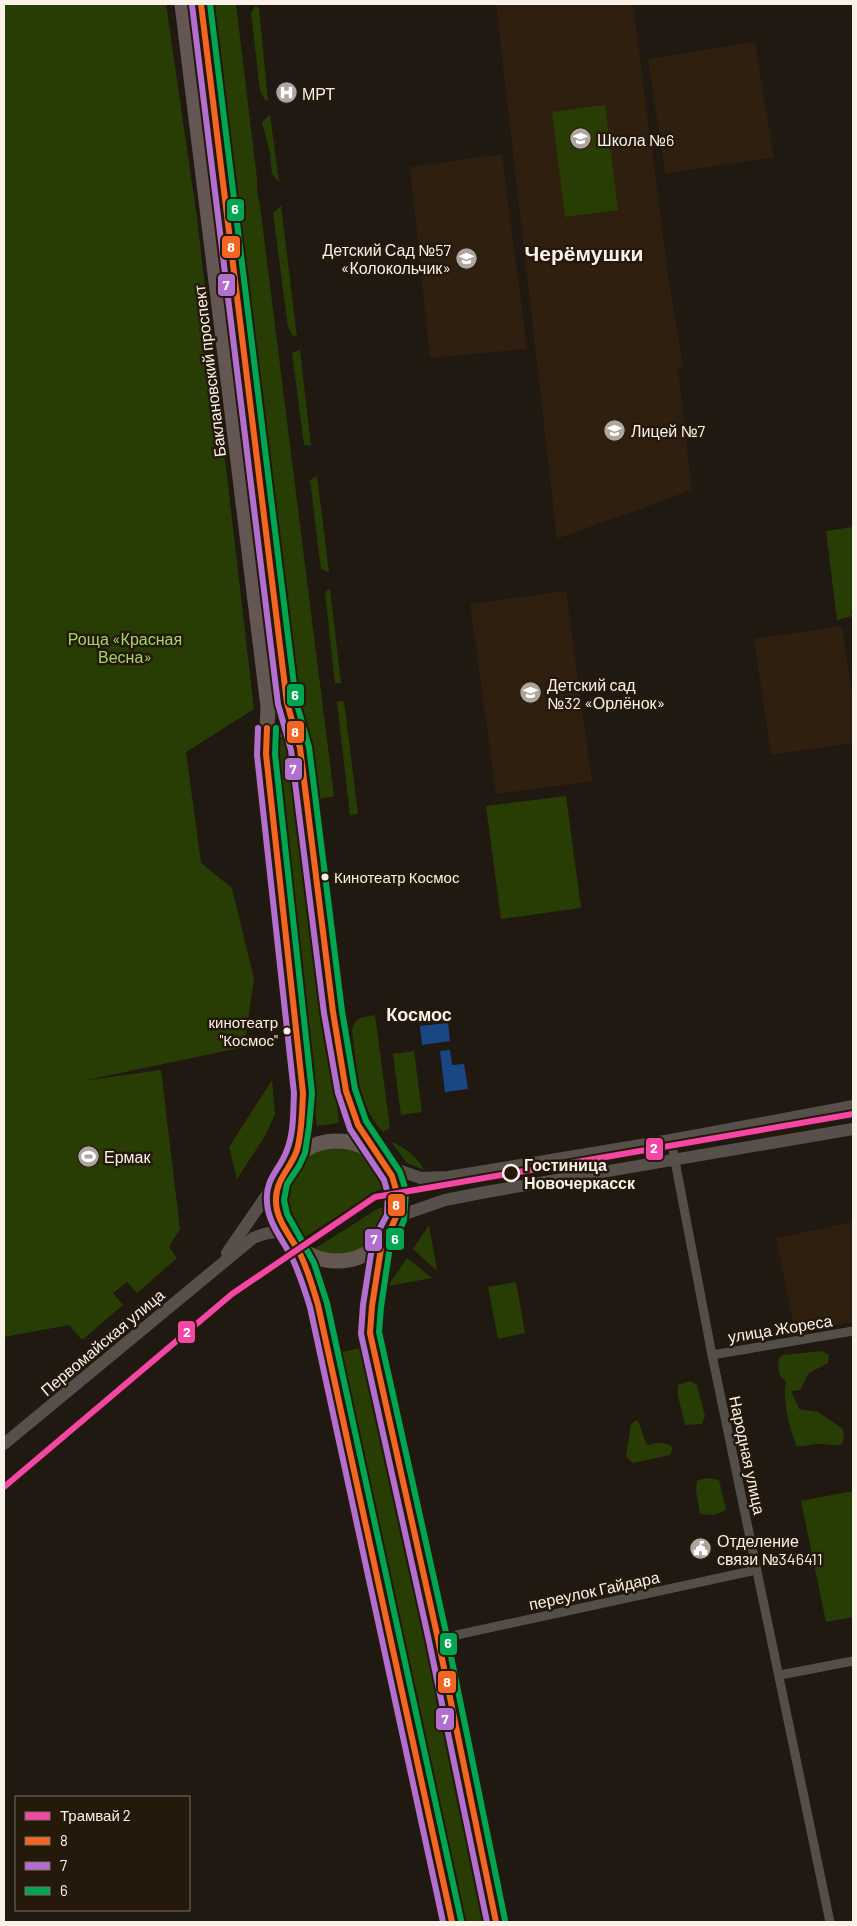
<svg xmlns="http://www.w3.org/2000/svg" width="857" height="1926" font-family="Barlow,sans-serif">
	<rect width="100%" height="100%" fill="#1f1912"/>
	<g fill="#2f1f0f">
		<polygon points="496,4 633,4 668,274 683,366 678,369 692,490 557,539"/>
		<polygon points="755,42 774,157 665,174 648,59"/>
		<polygon points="502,154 527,349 430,358 410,167"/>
		<polygon points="566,591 592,781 496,794 470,604"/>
		<polygon points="842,626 853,701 853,743 771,755 754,639"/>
		<polygon points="853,1222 853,1322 795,1332 776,1238"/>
	</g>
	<g fill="#283d04">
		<polygon points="4,4 166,4 197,218 254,709 186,752 201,863 232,888 254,979 244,1047 82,1081 161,1070 180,1229 169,1247 177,1258 137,1293 127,1282 113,1293 123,1305 82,1340 69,1325 4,1337"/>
		<polygon points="188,4 194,4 282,719 276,719"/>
		<polygon points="209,4 236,4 257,179 257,192 260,206 334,796 314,800 309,746 296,707 236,193"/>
		<polygon points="255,6 259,8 268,101 265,100 260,91 251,13"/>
		<polygon points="605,105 618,210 565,217 552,112"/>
		<polygon points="270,115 279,182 272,174 270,153 262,122"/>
		<polygon points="281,206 297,337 292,335 288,327 273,213"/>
		<polygon points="300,350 311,446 304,445 292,353"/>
		<polygon points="317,476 329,572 321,569 310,480"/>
		<polygon points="853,527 853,610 851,611 852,616 837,620 826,531"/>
		<polygon points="330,589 341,683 335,683 325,592"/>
		<polygon points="344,701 358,814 350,815 337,702"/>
		<polygon points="280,739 285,739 290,741 292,747 325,998 339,1123 317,1126 272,748 275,743"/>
		<polygon points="566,796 581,908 501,919 486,806"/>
		<path d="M375,1015L390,1128L383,1132C356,1103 357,1067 352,1030C355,1017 364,1017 375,1015Z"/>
		<polygon points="414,1051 422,1112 401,1115 393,1054"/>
		<polygon points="272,1080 275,1114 265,1136 237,1179 229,1147"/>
		<path d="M391,1142C403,1146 418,1157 424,1170L407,1163Z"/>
		<path d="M333,1147C366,1150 377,1158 391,1188L376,1191L299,1241C295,1236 290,1231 288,1225C275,1199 288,1165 314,1152C320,1150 327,1149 333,1147Z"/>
		<path d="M392,1204C391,1209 391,1215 390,1220C381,1244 355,1260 330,1257C324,1256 317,1253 311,1251L379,1208Z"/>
		<polygon points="429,1225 437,1271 413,1249"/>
		<polygon points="407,1258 432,1278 388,1286"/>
		<polygon points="516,1282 525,1333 498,1339 488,1287"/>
		<polygon points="369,1346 491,1922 461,1922 337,1353"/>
		<path d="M822,1351L829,1355L828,1363L809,1373L800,1390L791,1391L799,1409L818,1412L843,1429L844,1437L842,1444C833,1447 826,1443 818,1444C811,1444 805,1447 797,1446C790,1432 782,1397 786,1382C777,1375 778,1368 779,1358L783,1355Z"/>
		<polygon points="690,1381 697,1385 705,1416 702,1424 685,1425 678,1396 678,1385"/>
		<path d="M637,1420C642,1428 642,1437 648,1445C658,1443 665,1441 673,1448L670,1455L633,1463L626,1456L631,1424Z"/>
		<polygon points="706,1478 719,1480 726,1510 714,1515 700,1514 696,1491 697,1481"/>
		<polygon points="853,1491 853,1617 826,1622 801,1501"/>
	</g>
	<g fill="#1b4684">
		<polygon points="448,1023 450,1041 422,1045 420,1026"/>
		<polygon points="450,1050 452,1065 464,1064 468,1089 445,1092 440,1051"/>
	</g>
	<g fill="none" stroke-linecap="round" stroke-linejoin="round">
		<g stroke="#544e48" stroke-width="9">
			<polyline points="267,735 294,731"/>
			<polyline points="671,1140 712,1355 830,1922"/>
			<polyline points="712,1355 853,1331"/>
			<polyline points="438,1639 756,1570"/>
			<polyline points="780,1675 853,1661"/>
		</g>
		<g stroke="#574f49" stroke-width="12">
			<polyline points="386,1166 421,1178 448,1177 671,1140 853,1106"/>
			<polyline points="396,1217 445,1200 486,1192 853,1129"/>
			<polyline points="227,1253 284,1170"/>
			<path d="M4,1444L253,1238C266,1233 274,1230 288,1235"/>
		</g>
		<g stroke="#645753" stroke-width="15">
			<polyline points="182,4 268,707 266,754 303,1093 302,1120 294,1157"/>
			<polyline points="201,4 287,703 300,748 333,1012 346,1091 358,1125 378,1157"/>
			<circle cx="337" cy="1201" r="60"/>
			<polyline points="293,1242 306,1265 318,1305 452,1922"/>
			<polyline points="382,1242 372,1306 370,1333 438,1639 496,1922"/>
		</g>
		<defs>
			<g id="bus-1">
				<polyline points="201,4 287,703 300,748 333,1012 346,1091 358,1125 392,1176 397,1193 396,1217 389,1233 382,1242 372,1306 370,1333 438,1639 496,1922"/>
				<path d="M267,728L266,754L303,1093C302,1112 302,1132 297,1150C291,1168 276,1179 276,1199C275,1220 291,1236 300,1254C308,1270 313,1288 318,1305L452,1922"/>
			</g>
			<g id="bus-2">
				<polyline points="192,5 278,704 291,750 324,1013 338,1093 350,1129 384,1180 388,1194 387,1215 373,1241 363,1305 361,1334 429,1641 487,1922"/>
				<path d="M258,728L257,755L294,1093C293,1112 294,1132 287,1150C280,1170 265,1178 267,1202C268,1224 284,1241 293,1260C300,1275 305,1291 310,1307L443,1922"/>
			</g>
			<g id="bus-3">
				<polyline points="210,4 296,701 309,747 342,1011 355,1089 366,1121 400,1172 406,1191 404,1220 397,1237 390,1246 381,1307 379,1332 447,1637 505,1920"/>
				<polyline points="276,728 275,754 312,1093 309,1127 305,1153 299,1166 287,1184 284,1200 287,1214 314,1263 327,1303 461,1920"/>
			</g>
		</defs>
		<use href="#bus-1" stroke="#25190c" stroke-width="10"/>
		<use href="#bus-2" stroke="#25190c" stroke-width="10"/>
		<use href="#bus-3" stroke="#25190c" stroke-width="10"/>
		<use href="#bus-1" stroke="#f26522" stroke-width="6"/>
		<use href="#bus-2" stroke="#b36fd0" stroke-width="6"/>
		<use href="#bus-3" stroke="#00a651" stroke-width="6"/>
		<defs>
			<polyline id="tram-1" points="4,1487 232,1294 375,1197 853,1114"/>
		</defs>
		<use href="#tram-1" stroke="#25190c" stroke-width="10"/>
		<use href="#tram-1" stroke="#f346a5" stroke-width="6"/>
	</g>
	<defs>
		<symbol id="hospital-disc" viewBox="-11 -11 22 22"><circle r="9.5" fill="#ada59e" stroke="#25190c"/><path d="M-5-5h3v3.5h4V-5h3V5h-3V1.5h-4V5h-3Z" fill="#fff"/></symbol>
		<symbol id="school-disc" viewBox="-11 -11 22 22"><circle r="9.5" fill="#ada59e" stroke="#25190c"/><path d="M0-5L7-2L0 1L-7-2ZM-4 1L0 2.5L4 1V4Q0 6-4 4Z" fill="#fff"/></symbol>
		<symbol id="stadium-disc" viewBox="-11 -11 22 22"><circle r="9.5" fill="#ada59e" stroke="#25190c"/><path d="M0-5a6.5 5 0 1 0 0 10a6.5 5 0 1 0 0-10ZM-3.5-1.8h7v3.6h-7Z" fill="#fff"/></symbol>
		<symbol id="civic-disc" viewBox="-11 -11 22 22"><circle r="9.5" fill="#ada59e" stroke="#25190c"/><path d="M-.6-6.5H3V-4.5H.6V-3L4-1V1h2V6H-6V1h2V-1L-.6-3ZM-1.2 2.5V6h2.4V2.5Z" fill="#fff"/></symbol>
	</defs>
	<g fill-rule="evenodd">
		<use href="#hospital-disc" x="274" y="80" width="25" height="25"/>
		<use href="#school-disc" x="568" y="126" width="25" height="25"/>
		<use href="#school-disc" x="454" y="246" width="25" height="25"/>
		<use href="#school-disc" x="602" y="418" width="25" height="25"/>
		<use href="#school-disc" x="518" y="680" width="25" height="25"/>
		<use href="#stadium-disc" x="76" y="1144" width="25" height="25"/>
		<use href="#civic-disc" x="688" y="1536" width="25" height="25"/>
	</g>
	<g fill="#faf1e9" stroke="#25190c" stroke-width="2">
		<circle cx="325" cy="877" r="4.5"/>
		<circle cx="287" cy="1031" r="4.5"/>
	</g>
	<circle fill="#25190c" stroke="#faf1e9" stroke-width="2.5" cx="511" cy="1173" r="8"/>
	<g text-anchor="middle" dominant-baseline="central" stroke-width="5" stroke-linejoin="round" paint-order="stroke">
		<g font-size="15" fill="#faf1e9" stroke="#25190c" text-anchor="start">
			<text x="334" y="877">Кинотеатр Космос</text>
			<text x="278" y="1022" text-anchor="end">кинотеатр<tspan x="278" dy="18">"Космос"</tspan></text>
		</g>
		<g font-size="16" fill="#faf1e9" stroke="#25190c" text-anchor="start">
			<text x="302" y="93">МРТ</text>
			<text x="597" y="139">Школа №6</text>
			<text x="451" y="249" text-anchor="end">Детский Сад №57<tspan x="451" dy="18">«Колокольчик»</tspan></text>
			<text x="631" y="430">Лицей №7</text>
			<text x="547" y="684">Детский сад<tspan x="547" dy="18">№32 «Орлёнок»</tspan></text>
			<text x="104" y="1156">Ермак</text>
			<text x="717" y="1540">Отделение<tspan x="717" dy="18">связи №346411</tspan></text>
		</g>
		<g font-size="16" fill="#faf1e9" stroke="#25190c">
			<text transform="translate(209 371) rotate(-97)">Баклановский проспект</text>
			<text transform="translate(780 1328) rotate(-9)">улица Жореса</text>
			<text transform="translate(102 1342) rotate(-40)">Первомайская улица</text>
			<text transform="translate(748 1455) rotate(78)">Народная улица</text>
			<text transform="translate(594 1590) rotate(-12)">переулок Гайдара</text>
		</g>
		<g font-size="16" fill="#a0d767" stroke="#25190c">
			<text x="125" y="638">Роща «Красная<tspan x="125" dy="18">Весна»</tspan></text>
		</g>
		<g font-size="16" font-weight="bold" fill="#faf1e9" stroke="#25190c" text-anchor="start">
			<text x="524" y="1164">Гостиница<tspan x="524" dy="18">Новочеркасск</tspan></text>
		</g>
		<g font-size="18" font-weight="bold" fill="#faf1e9" stroke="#25190c">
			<text x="419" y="1014">Космос</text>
		</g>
		<g font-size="21" font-weight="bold" fill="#faf1e9" stroke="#25190c">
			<text x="584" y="252">Черёмушки</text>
		</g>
	</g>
	<g stroke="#25190c" stroke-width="2">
		<rect x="226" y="198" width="19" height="24" rx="5" fill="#00a651"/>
		<rect x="221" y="235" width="20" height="24" rx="5" fill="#f26522"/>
		<rect x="217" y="273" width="19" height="24" rx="5" fill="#b36fd0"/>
		<rect x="286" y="683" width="19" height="24" rx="5" fill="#00a651"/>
		<rect x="286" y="720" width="19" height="24" rx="5" fill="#f26522"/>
		<rect x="284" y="757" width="19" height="24" rx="5" fill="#b36fd0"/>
		<rect x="645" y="1137" width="19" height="24" rx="5" fill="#f346a5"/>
		<rect x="387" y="1193" width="19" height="24" rx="5" fill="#f26522"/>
		<rect x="385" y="1227" width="20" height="24" rx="5" fill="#00a651"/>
		<rect x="364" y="1228" width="19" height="24" rx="5" fill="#b36fd0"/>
		<rect x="177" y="1320" width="19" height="24" rx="5" fill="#f346a5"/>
		<rect x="439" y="1632" width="19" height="24" rx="5" fill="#00a651"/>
		<rect x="437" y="1670" width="20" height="24" rx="5" fill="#f26522"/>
		<rect x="435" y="1707" width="20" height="24" rx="5" fill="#b36fd0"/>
	</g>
	<g font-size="14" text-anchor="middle" font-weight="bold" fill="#fff">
		<text x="235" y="214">6</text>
		<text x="231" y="252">8</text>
		<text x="226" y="290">7</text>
		<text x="295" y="700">6</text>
		<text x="295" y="737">8</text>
		<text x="293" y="774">7</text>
		<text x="654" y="1153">2</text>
		<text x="396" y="1210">8</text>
		<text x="395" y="1244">6</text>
		<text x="374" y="1244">7</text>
		<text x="187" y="1337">2</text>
		<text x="448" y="1648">6</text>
		<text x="447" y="1687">8</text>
		<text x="445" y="1724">7</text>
	</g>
	<rect width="857" height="1926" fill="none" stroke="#faf1e9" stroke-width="10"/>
	<rect x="15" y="1796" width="175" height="115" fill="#25190c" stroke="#7a6f64"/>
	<rect x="25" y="1812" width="25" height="8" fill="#f346a5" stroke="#7a6f64"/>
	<text x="60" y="1821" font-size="15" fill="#faf1e9">Трамвай 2</text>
	<rect x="25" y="1837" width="25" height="8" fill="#f26522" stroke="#7a6f64"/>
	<text x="60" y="1846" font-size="15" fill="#faf1e9">8</text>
	<rect x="25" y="1862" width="25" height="8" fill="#b36fd0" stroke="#7a6f64"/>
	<text x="60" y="1871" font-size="15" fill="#faf1e9">7</text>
	<rect x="25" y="1887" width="25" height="8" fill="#00a651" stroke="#7a6f64"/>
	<text x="60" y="1896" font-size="15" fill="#faf1e9">6</text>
</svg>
